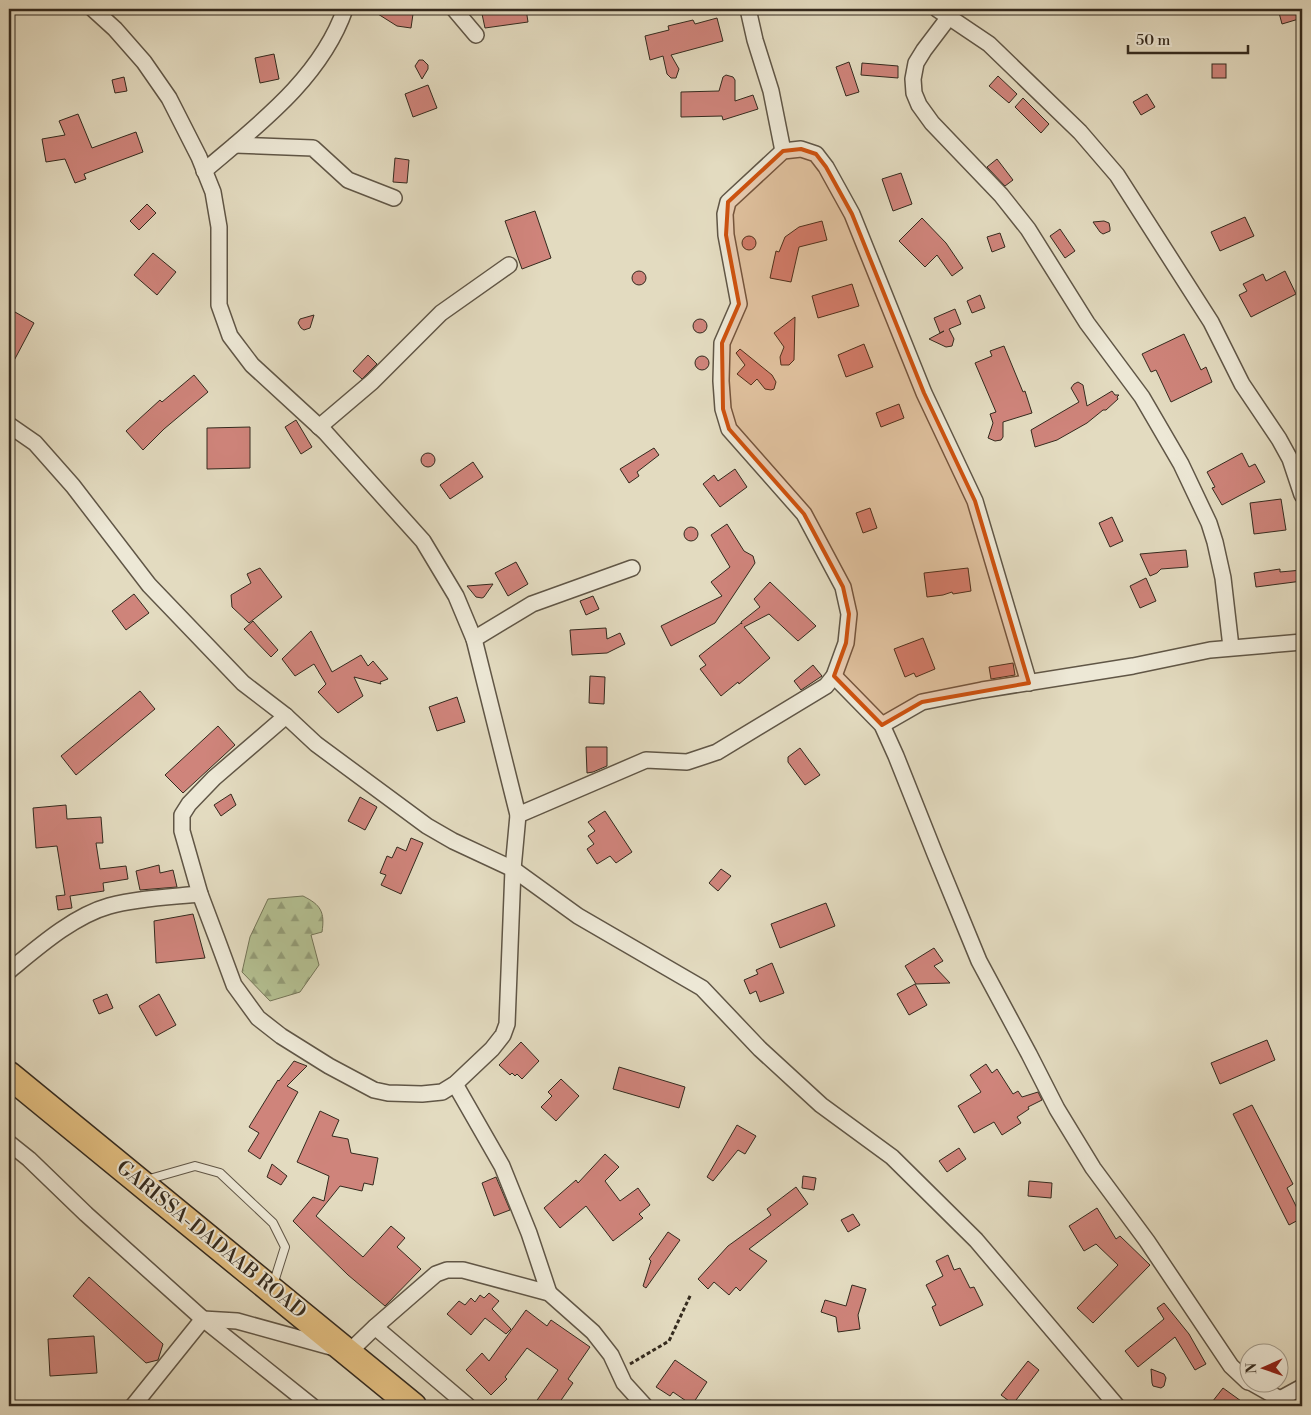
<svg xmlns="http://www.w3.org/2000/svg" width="1311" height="1415" font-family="'Libre Bodoni',serif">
	<defs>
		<pattern id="forest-firs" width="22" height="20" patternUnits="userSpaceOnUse" patternTransform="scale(1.25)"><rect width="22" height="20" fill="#b4c092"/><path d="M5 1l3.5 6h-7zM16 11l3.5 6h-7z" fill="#939c77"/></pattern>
	</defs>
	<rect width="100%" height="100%" fill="#e3dbc0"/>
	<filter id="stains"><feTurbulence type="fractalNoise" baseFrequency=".004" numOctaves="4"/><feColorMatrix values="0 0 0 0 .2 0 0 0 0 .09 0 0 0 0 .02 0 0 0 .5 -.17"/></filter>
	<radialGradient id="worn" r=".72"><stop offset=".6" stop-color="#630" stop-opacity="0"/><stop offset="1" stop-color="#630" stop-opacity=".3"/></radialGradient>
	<path fill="url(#forest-firs)" stroke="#747558" d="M303,896C321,905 325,912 322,932L311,935L319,965L300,992L270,1001L242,972L250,937L268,899Z"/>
	<g fill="#cf847b" stroke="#342a1e">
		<polygon points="370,9 413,14 411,28 397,26"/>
		<polygon points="504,9 526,9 528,22 485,28 482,14 504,11"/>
		<polygon points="1278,9 1302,9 1302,18 1282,24"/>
		<polygon points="717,18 723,41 671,55 679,69 676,78 671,78 667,74 663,56 650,60 645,36 669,30 668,26 693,20 695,24"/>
		<polygon points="274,54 279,79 260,83 255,58"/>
		<polygon points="419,60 423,60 428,65 428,69 422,79 415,66"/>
		<polygon points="849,62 859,92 846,96 836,67"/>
		<polygon points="862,63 898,66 898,78 861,75"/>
		<rect x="1212" y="64" width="14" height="14"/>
		<polygon points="726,75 733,77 735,80 735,101 753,95 758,109 723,120 722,116 681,117 681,92 719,91 723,77"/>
		<polygon points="998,76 1017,94 1009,103 989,86"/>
		<polygon points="124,77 127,91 115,93 112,80"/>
		<polygon points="428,85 437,108 413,117 405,94"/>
		<polygon points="1147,94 1155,107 1141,115 1133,102"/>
		<polygon points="1023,98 1049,124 1041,133 1015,107"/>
		<polygon points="78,114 92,148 136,132 143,152 84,174 86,179 75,183 65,159 46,162 42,139 65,135 59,121"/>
		<polygon points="395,158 409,160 407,183 393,182"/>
		<polygon points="997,159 1013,180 1005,186 987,167"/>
		<polygon points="901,173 912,204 893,211 882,179"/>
		<polygon points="147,204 156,213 139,230 130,221"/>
		<polygon points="535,211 551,258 522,269 505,221"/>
		<polygon points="1245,217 1254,236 1220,251 1211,232"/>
		<polygon points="922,218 946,243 963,268 952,276 937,255 925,267 899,241"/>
		<polygon points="822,221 827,240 799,247 791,282 770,278 776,251 779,252 785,237 799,227"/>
		<polygon points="1104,221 1109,223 1110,228 1110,231 1103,234 1100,232 1093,222"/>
		<polygon points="1060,229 1075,251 1065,258 1050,236"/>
		<polygon points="1000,233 1005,247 992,252 987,237"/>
		<circle cx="749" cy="243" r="7"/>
		<polygon points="153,253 176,272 157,295 134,275"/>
		<polygon points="1285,271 1296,294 1251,317 1239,295 1247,291 1243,284 1263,274 1266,281"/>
		<circle cx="639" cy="278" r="7"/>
		<polygon points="852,284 859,306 818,318 812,296"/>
		<polygon points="980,295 985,308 972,313 967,301"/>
		<polygon points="955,309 961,324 949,329 954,339 952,346 946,347 929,339 944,331 940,333 934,318"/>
		<polygon points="15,312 34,323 9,370 9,323"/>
		<polygon points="314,315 310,328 304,330 301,328 298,323 300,319"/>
		<polygon points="795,317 794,360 789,365 781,365 780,357 784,347 774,333"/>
		<circle cx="700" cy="326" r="7"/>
		<polygon points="1184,334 1201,370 1206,367 1212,382 1171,402 1156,370 1151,372 1142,354"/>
		<polygon points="864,344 873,367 846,377 838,355"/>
		<polygon points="1004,346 1023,392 1025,391 1032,413 1003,422 1003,437 1001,440 995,441 988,438 993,423 990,414 996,412 975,363 992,356 990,351"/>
		<polygon points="740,349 772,375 776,382 774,389 771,390 765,389 757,379 751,385 737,374 745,365 736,353"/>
		<polygon points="368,355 377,364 362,379 353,371"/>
		<circle cx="702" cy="363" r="7"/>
		<polygon points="194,375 208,392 164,429 143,450 126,431 160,400 162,402"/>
		<polygon points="1078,382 1083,385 1087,406 1112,391 1115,395 1119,395 1117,397 1118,399 1106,410 1103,410 1087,423 1057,440 1035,447 1031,430 1079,402 1071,388 1074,384"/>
		<polygon points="899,404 904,418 881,427 876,413"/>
		<polygon points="296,420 312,447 301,454 285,427"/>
		<polygon points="250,427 250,468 207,469 207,428"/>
		<polygon points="654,448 659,455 637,472 639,476 629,483 620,469"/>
		<polygon points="1242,453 1249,467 1255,464 1265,482 1222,505 1212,488 1215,487 1207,472"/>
		<circle cx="428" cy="460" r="7"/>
		<polygon points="473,462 483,477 450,499 440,485"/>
		<polygon points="735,469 747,487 720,507 703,484 714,475 718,481"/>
		<polygon points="1281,499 1286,530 1254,534 1250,503"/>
		<polygon points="870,508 877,528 863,533 856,513"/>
		<polygon points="1112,517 1123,541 1110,547 1099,523"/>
		<polygon points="727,524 744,551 753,556 755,563 715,623 671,646 661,626 722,596 711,582 730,567 711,535"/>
		<circle cx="691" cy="534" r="7"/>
		<polygon points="1186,550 1188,567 1161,569 1157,573 1150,576 1140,554"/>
		<polygon points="516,562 528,584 508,596 495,573"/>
		<polygon points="260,568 282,597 249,623 232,607 231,595 251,583 247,574"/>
		<polygon points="968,568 971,591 953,594 952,592 943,595 927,597 924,573"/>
		<polygon points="1280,569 1280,572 1302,570 1302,581 1256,587 1254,573"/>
		<polygon points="1146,578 1156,601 1140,608 1130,586"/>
		<polygon points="770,582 816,626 798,641 769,614 744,627 770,658 739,684 738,682 721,696 700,669 706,665 699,656 741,623 742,624 741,622 760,607 754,599"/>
		<polygon points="493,584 484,597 482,598 476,597 467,586"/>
		<polygon points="134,594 149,613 126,630 112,611"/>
		<polygon points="593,596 599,609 586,615 580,601"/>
		<polygon points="253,621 278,650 271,657 244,629"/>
		<polygon points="606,628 607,639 620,633 625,644 607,653 572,655 570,630"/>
		<polygon points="311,631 332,672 361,655 368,666 373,661 388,679 380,682 381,684 354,677 363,696 338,713 318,692 326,684 314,664 295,676 282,659"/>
		<polygon points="923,638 935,669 916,677 914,673 905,677 894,649"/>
		<polygon points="1013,663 1015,675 991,679 989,667"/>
		<polygon points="813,665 822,676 801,690 794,681"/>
		<polygon points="590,676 605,677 604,704 589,703"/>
		<polygon points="140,691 155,709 76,775 61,756"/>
		<polygon points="457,697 465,722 437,731 429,707"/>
		<polygon points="218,726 235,745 183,793 165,775"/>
		<polygon points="586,747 607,747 607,766 593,772 587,773"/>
		<polygon points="800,748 820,775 805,785 788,762 788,757"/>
		<polygon points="231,794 236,805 221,816 214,805"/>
		<polygon points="360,797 377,807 365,830 348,821"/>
		<polygon points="66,805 67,819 101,817 103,843 96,843 100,869 126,866 128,879 103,883 104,891 70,896 72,908 58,910 56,896 65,895 57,846 36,848 33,808"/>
		<polygon points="605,811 632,852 616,863 610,856 597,864 587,849 594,844 588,836 595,831 588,822"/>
		<polygon points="411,838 423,843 401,894 381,885 386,875 380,873 387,856 392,858 397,847 406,851"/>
		<polygon points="159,865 160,873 173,870 177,887 140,890 136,871"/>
		<polygon points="721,869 731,876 718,891 709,883"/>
		<polygon points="826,903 835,926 780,948 771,924"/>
		<polygon points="193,914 205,958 156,963 154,921"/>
		<polygon points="934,948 943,961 934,966 950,983 916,984 905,966"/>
		<polygon points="772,963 784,993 760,1002 756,991 750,994 744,980 758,974 756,970"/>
		<polygon points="915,984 927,1005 909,1015 897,994"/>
		<polygon points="107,994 113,1008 99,1014 93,1000"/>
		<polygon points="159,994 176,1025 156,1036 139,1006"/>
		<polygon points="1267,1040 1275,1060 1220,1084 1211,1063"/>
		<polygon points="521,1042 539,1061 522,1079 517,1074 515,1076 512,1073 510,1075 499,1065"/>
		<polygon points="294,1061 307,1066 287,1086 298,1092 260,1159 248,1151 259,1133 249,1127 278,1080 279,1081"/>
		<polygon points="986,1064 992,1073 997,1069 1013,1094 1018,1091 1022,1097 1038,1092 1042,1100 1028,1107 1029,1109 1017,1117 1021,1123 1002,1135 994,1122 974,1133 958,1106 981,1092 970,1075"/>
		<polygon points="619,1067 685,1087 679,1108 613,1089"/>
		<polygon points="561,1079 579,1096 556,1121 541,1107 552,1096 548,1092"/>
		<polygon points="1252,1105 1293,1184 1287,1188 1302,1218 1289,1225 1233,1114"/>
		<polygon points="320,1111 339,1120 332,1136 348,1139 351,1153 378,1158 373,1185 364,1183 362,1191 340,1186 316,1216 363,1257 391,1226 405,1238 397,1247 421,1269 385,1306 348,1275 293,1221 313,1197 324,1201 329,1176 297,1162"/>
		<polygon points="737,1125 756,1136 745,1154 738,1150 713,1181 707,1177"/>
		<polygon points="959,1148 966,1159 947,1172 939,1161"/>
		<polygon points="605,1154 619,1167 605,1181 620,1201 638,1188 650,1205 639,1214 643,1218 613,1241 586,1206 560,1228 544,1208 576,1180 578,1183"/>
		<polygon points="272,1164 287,1176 281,1185 267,1177"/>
		<polygon points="803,1176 816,1178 814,1190 802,1188"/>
		<polygon points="496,1177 510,1210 494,1216 482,1183"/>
		<polygon points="1029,1181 1052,1183 1051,1198 1028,1196"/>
		<polygon points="796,1187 808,1204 749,1249 767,1261 740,1291 736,1287 729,1295 714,1282 708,1289 698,1279 728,1246 771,1215 767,1209"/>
		<polygon points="1097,1208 1116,1239 1120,1236 1150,1265 1093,1323 1077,1308 1118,1265 1096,1244 1084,1251 1069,1226"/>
		<polygon points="853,1214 860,1225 848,1232 841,1220"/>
		<polygon points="668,1232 680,1240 646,1288 643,1286 651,1261 649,1259"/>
		<polygon points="948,1255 954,1270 960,1268 970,1288 974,1287 983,1305 940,1326 932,1307 936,1305 926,1285 943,1276 936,1261"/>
		<polygon points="89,1277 163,1344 158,1360 146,1363 73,1296"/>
		<polygon points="852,1285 866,1289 858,1315 860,1329 838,1332 836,1317 821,1312 825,1300 846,1306"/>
		<polygon points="489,1293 499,1301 492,1309 511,1329 506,1334 485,1318 471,1335 447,1314 459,1301 465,1305 471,1298 475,1302 480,1295 484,1298"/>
		<polygon points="1164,1303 1189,1334 1206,1364 1195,1370 1175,1337 1138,1367 1125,1351 1164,1319 1157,1308"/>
		<polygon points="526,1310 547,1326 551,1320 590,1347 568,1379 573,1383 557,1406 533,1406 558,1370 527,1348 505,1377 507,1379 491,1395 466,1370 482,1353 489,1361"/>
		<polygon points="94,1336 97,1373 50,1376 48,1339"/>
		<polygon points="675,1360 707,1382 692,1405 673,1392 670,1396 656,1387"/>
		<polygon points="1028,1361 1039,1370 1013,1404 1001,1395"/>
		<polygon points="1151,1369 1164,1374 1166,1378 1164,1386 1161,1388 1153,1386 1152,1383"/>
		<polygon points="1223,1388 1248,1406 1209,1406"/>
	</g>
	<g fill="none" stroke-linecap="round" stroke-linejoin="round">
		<defs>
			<polyline id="service" points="146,1180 195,1166 220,1173 273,1223 285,1247 273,1285"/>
			<g id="minor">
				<polyline points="93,9 115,29 144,62 169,98 199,157 213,192 219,227 219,305 230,336 252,365 325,432 423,541 456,596 474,639 518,815 513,869 507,1024 503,1035 492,1049 455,1084 442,1092 422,1094 388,1093 374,1090 329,1066 281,1036 258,1018 234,985 217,939 200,894 182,831 182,815 189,804 214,778 286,716"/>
				<polyline points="454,9 476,35"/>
				<polyline points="748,9 755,40 771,91 783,151"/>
				<polyline points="937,9 989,44 1080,132 1117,175 1211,322 1242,384 1279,439 1290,459 1302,495"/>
				<polyline points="949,17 924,50 916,63 913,79 914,93 919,105 932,123 1001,195 1028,229 1087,323 1142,397 1181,464 1209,523 1215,542 1223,578 1231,647"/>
				<polyline points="235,145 313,148 348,180 394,198"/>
				<path d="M204,171C258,125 321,78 345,9"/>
				<polyline points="9,425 35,443 73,486 149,585 243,683 286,716 316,744 427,826 453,841 513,869 578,916 702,988 760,1049 821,1105 892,1157 976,1240 1117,1406"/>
				<polyline points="319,427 372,382 441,313 509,265"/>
				<polyline points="474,639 532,604 632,568"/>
				<polyline points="834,676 882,725 896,756 935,854 979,961 1029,1054 1057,1109 1093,1168 1147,1241 1231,1366 1248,1382"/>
				<polyline points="882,725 922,702 982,690 1133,666 1210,650 1302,642"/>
				<polyline points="518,815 646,760 687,762 717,752 826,686 834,676 846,643 849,614 843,587 804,514 729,429 723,409 721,381 722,343 739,304 726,235 725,214 728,202 783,151 801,149 816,154 826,167 852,214 924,393 975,501 1029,683"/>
				<path d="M9,971C37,948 73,916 109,906C138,898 170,897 200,894"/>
				<polyline points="455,1084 502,1166 529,1233 549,1293"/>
				<polyline points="9,1143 29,1159 86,1214 203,1319 312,1406"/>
				<polyline points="375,1327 468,1406"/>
				<polyline points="1250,1382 1280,1399"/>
				<polyline points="133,1406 203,1319 237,1321 349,1352 375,1327 436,1274 447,1270 463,1270 549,1293 593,1332 611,1355 624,1383 645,1406"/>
				<polyline points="1276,1406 1280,1399 1302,1387"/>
			</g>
			<polyline id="trunk" points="9,1075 413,1406"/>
		</defs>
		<use href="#service" stroke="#605646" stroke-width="10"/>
		<use href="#minor" stroke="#605646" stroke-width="18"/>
		<use href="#trunk" stroke="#342a1e" stroke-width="29"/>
		<polyline stroke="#342a1e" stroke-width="3" stroke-dasharray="4 2.5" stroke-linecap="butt" points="630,1364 669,1341 691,1294"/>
		<use href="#service" stroke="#ede8d6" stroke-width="8"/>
		<use href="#minor" stroke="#ede8d6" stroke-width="15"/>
		<use href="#trunk" stroke="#e2be80" stroke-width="26"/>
	</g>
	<path fill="#cd520f" fill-opacity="0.2" stroke="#cd520f" stroke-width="4" stroke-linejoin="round" d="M801,149L816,154L826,167L852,214L924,393L975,501L1029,683L922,702L882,725L834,676L846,643L849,614L843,587L804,514L729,429L723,409L722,343L739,304L726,235L728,202L783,151Z"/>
	<g text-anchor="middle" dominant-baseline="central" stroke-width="4" stroke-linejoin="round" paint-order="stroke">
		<g font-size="20" fill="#342a1e" stroke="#ede8d6">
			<text transform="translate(211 1240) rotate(39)">GARISSA-DADAAB ROAD</text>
		</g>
	</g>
	<rect width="1311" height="1415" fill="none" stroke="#e3dbc0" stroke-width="30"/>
	<rect x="10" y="10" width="1291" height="1395" fill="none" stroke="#342a1e" stroke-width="2.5"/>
	<rect x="15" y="15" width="1281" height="1385" fill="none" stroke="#342a1e"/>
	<g transform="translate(1264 1368) rotate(268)"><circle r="24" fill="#ede8d6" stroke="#a39c8c"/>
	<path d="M0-4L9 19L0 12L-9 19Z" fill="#8f2418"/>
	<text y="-8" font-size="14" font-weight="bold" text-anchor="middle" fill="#342a1e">N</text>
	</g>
	<path d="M1128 45v8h120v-8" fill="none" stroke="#342a1e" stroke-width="2.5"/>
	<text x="1136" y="45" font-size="15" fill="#342a1e" stroke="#ede8d6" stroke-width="4" paint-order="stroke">50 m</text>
	<rect width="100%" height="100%" filter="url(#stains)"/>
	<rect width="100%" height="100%" fill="url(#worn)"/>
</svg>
